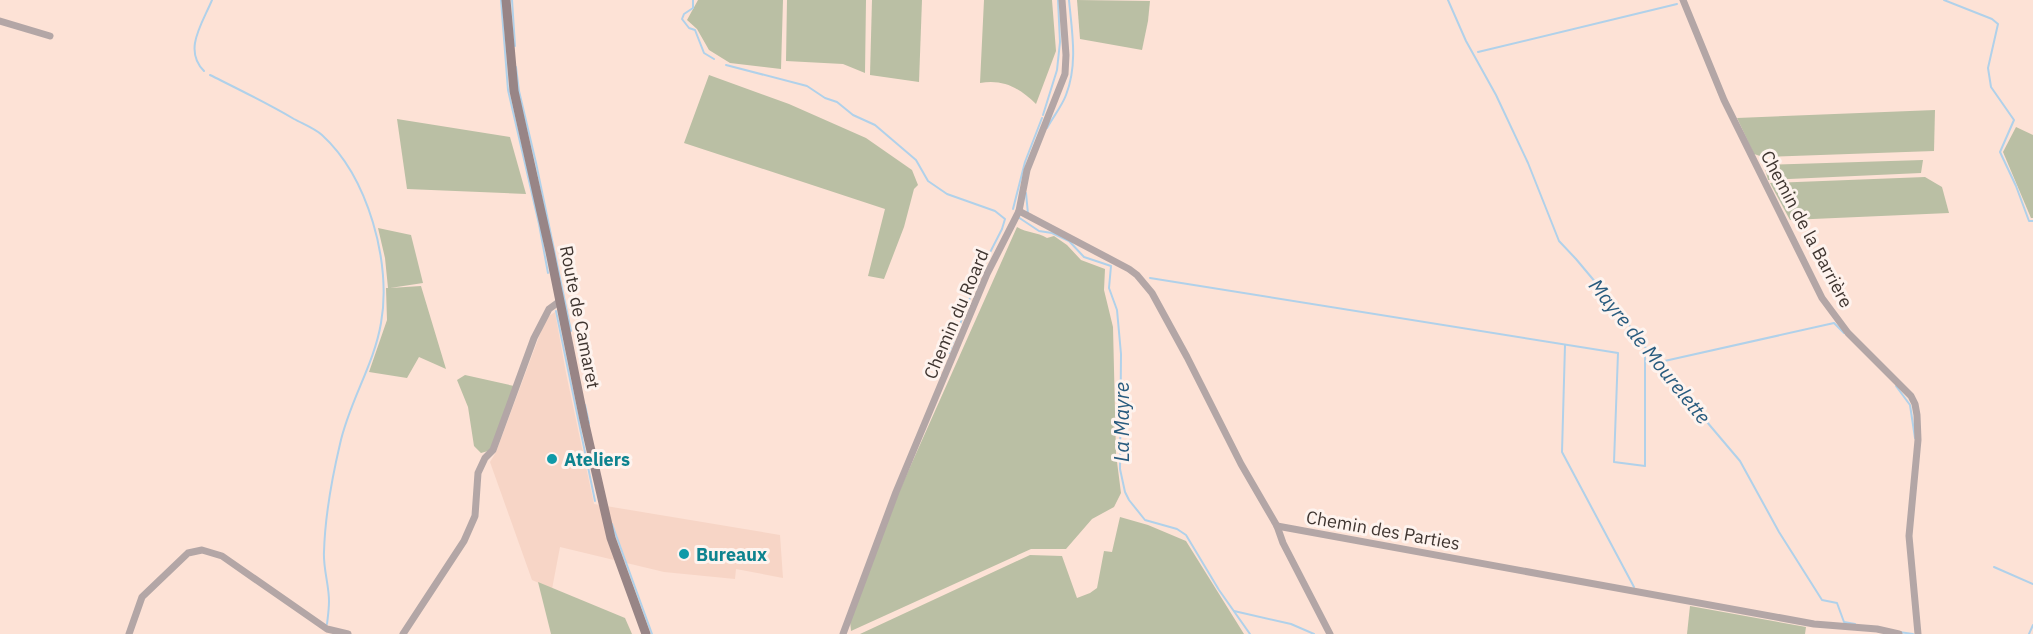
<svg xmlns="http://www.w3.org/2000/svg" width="2033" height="634" font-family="'IBM Plex Sans',sans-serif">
	<rect width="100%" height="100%" fill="#fde2d6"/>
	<polygon fill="#f7d5c6" points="555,312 566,373 594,504 780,535 783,578 736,569 735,579 664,572 560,547 552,589 532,580 490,462 496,452 546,318"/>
	<g fill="#babfa4">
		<polygon points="698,0 783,0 781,69 730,63 709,50 697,29 687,20"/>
		<polygon points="787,0 866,0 865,73 843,64 786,61"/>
		<polygon points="872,0 922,0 919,82 870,75"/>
		<path d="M984,0H1052L1056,51L1036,104C1019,88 1004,79 980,83Z"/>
		<polygon points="1077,0 1150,1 1148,21 1142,50 1080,39"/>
		<polygon points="709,75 789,104 866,138 912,170 918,185 914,189 904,227 884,279 868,276 885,209 684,143"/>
		<polygon points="1935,110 1934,151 1763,157 1754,154 1737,118"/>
		<polygon points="397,119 510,137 526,194 407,189"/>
		<polygon points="2016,127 2033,135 2033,218 2031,218 2003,152"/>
		<polygon points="1923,160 1921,173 1768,180 1764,165"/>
		<polygon points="1925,177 1942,187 1949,213 1790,220 1770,183"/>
		<path d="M1017,227C1027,233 1037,232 1047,238L1054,236L1067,245L1081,260L1105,269L1104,290L1113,327L1116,454L1121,493L1114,507L1092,519L1066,549H1031L851,631L850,621L894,503Z"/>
		<polygon points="378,228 411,235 423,283 390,288 421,286 446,369 419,357 407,378 369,372 387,320 386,288 388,288 385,258"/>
		<polygon points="465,375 514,386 491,448 488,451 481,453 474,446 468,407 457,380"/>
		<polygon points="1120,517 1148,525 1186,541 1244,634 860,634 1030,555 1062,556 1077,598 1090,593 1097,588 1104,551 1112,552"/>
		<polygon points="538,582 625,618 632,634 551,634"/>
		<polygon points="1690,606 1806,627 1805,634 1687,634"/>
	</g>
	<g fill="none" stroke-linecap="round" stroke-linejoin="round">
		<g stroke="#b0d1ea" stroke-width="2">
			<polyline points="501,0 508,90 539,224 548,273"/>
			<polyline points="512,0 515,46"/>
			<polyline points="693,0 693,8 684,14 682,19 689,28 695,30 704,53 714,59"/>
			<polyline points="1448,0 1466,41 1496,95 1528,163 1559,241 1576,259 1612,302 1645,347 1660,362 1679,389 1740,461 1779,532 1822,600 1837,603 1844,622 1855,624"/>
			<polyline points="1944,0 1992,19 1998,24 1988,68 1991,87 2014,120 2000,152 2016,186 2029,221 2033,221"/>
			<polyline points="1478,52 1677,4"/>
			<polyline points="726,65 807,86 825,98 837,102 853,115 875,125 916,160 928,181 947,194 995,211 1005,219 1002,229 979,274 949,353"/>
			<polyline points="516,67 519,91 536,163 571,331"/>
			<path d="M204,71C183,50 202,24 212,0"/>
			<path d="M210,75C238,89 267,103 294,119C303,124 314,128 322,135C368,177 392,263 381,323C374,365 349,402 340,444C332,478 325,516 324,552C323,568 329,585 329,601C329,609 328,616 327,624"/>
			<polyline points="1043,115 1057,70 1060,42 1058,0"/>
			<path d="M1047,128C1053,117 1062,106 1066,95C1078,64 1072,32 1069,0"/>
			<polyline points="1026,193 1028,214"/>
			<polyline points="1013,209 1025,162 1042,118"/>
			<polyline points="1018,217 1039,231 1052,233 1069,241 1084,257 1111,266 1109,288 1117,310 1121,354 1120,469 1125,492 1129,500 1145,520 1177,529 1186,535 1219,590 1250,634"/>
			<polyline points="1150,278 1618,353 1614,462 1645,466 1645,355"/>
			<polyline points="556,311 595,501"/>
			<polyline points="1565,345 1562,452 1634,587"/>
			<polyline points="1660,362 1834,323 1844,333"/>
			<polyline points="1896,386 1910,405 1915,438"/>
			<polyline points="585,405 589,423"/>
			<polyline points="612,524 652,634"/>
			<polyline points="1994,567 2033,584"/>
			<polyline points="1234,611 1291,624 1314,634"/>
			<polyline points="1899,632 1913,634"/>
			<polyline points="2029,634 2033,625"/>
		</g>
		<g stroke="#b3a6a6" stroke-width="7">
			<polyline points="1683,0 1724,100 1822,298 1848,333 1911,396 1915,404 1917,415 1918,440 1909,536 1918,634"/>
			<polyline points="0,21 50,36"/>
			<polyline points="1019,211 1129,269 1137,275 1152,293 1187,357 1241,464 1277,526 1283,543 1330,634"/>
			<polyline points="1277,526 1814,624 1877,629 1899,634"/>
			<polyline points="129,634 142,597 188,553 202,550 222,556 327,629 348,634"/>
			<polyline points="403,634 464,541 475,516 478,473 485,458 493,450 534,338 549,309 560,301"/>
			<polyline points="843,634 896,492 987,274 1019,211 1027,170 1065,74 1066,55 1062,0"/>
		</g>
		<polyline stroke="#988586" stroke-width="9" points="506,0 514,91 550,252 584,420 611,538 646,634"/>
	</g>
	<g fill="#0f9aa8" stroke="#fef3ee" stroke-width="2">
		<circle cx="552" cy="459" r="6"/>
		<circle cx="684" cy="554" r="6"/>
	</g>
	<g text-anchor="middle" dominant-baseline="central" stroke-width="6" stroke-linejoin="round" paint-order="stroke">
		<g font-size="18" fill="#3f3530" stroke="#fef3ee">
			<text transform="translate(1807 229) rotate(62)">Chemin de la Barrière</text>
			<text transform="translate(956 314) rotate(-67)">Chemin du Roard</text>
			<text transform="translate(580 317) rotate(79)">Route de Camaret</text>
			<text transform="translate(1383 530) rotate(10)">Chemin des Parties</text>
		</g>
		<g font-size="18" font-weight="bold" fill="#0d838f" stroke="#fef3ee" text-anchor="start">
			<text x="564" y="459">Ateliers</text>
			<text x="696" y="554">Bureaux</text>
		</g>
		<g font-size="20" font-style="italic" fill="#285b7e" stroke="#fef3ee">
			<text transform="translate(1650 351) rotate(51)">Mayre de Mourelette</text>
			<text transform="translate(1121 422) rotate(-90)">La Mayre</text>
		</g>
	</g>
</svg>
